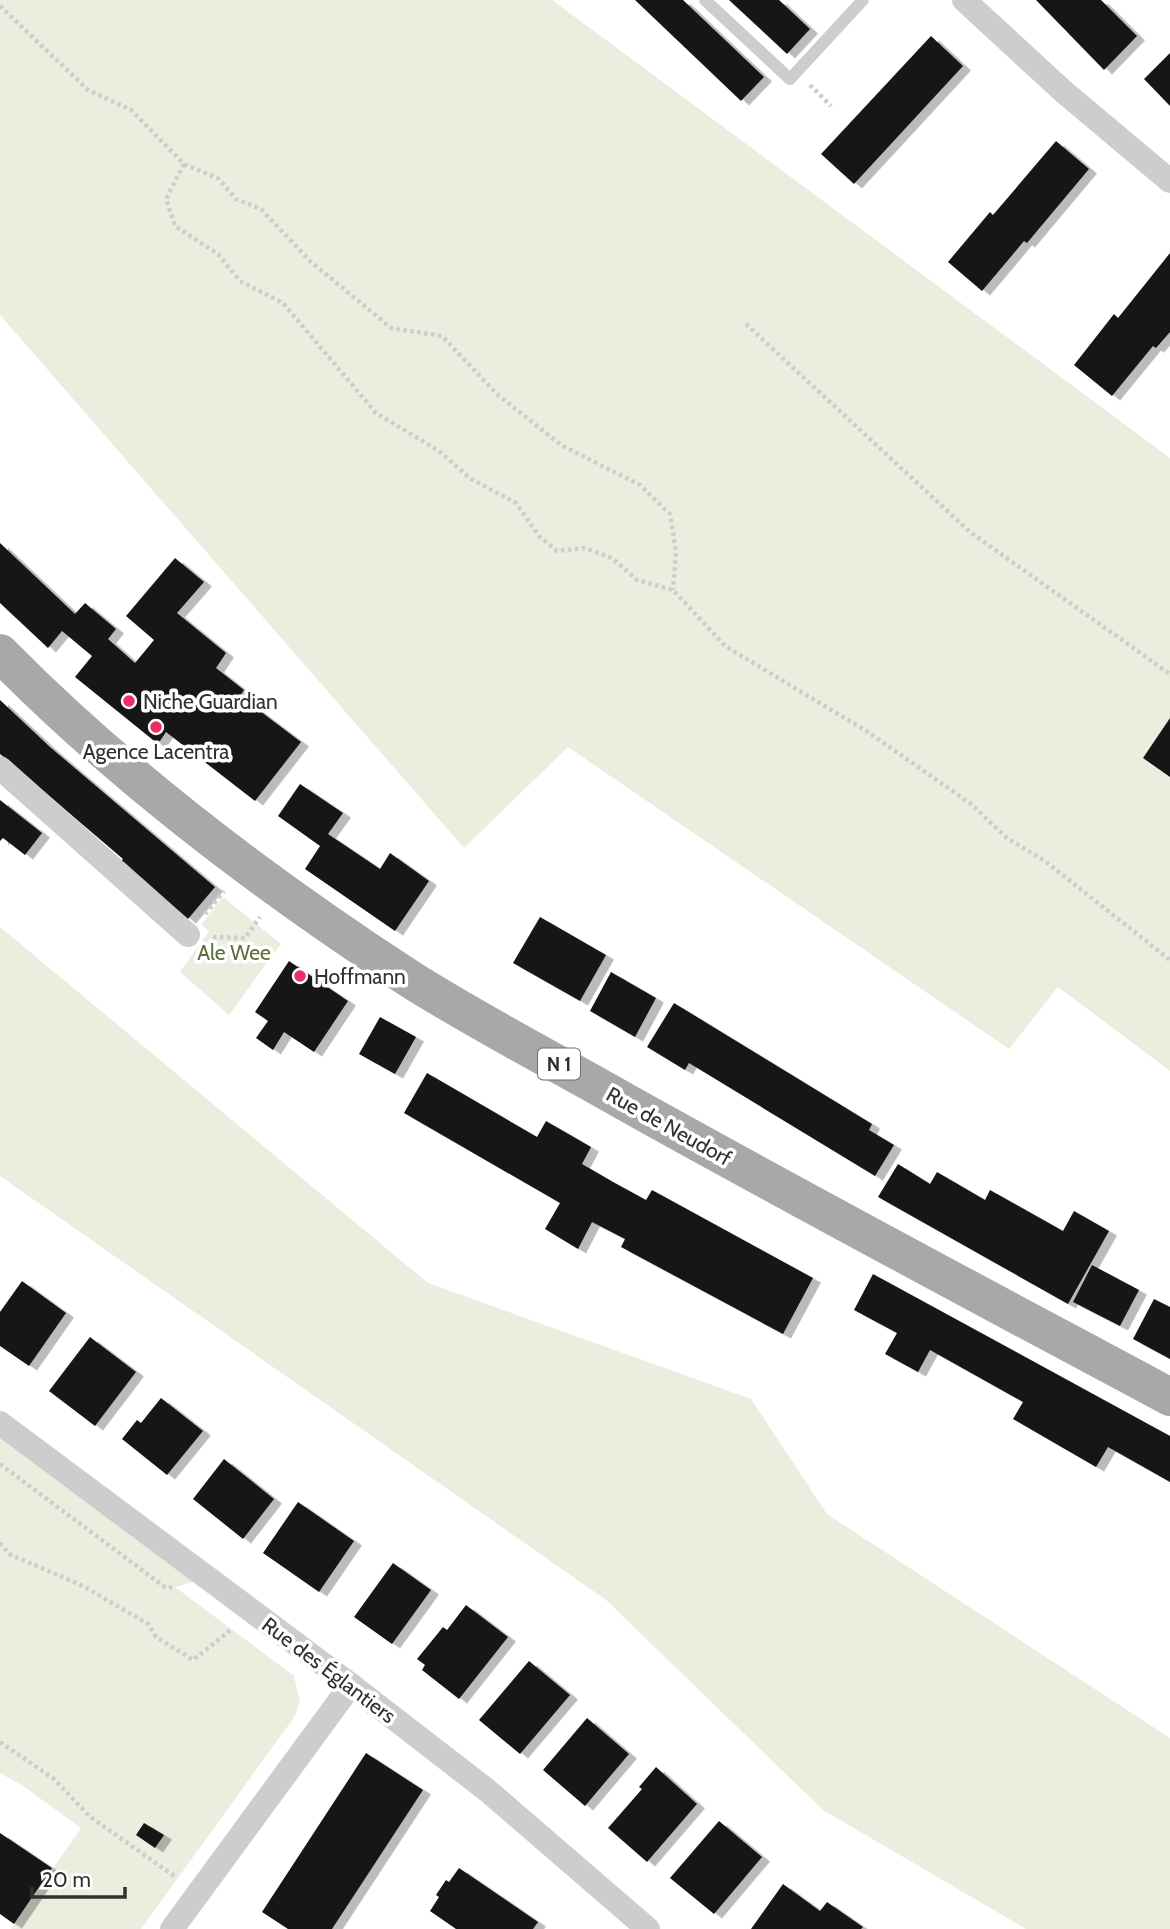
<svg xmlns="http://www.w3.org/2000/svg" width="1170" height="1929" font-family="Cabin,sans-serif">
	<defs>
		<filter id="shadow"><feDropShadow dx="8" dy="4.5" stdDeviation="0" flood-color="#0004"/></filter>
	</defs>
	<rect width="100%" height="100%" fill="#fff"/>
	<g fill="#eaeede">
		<polygon points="0,0 552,0 1170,458 1170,1071 1058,987 1009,1049 568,747 464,848 0,315"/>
		<polygon points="223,897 281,944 229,1015 180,972 209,931 201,925"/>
		<polygon points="0,927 428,1283 751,1399 827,1514 1170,1738 1170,1929 1026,1929 823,1810 606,1600 0,1176"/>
		<polygon points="0,1423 208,1578 175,1587 294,1676 300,1702 295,1716 141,1929 11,1929 81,1828 23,1786 0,1773"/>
	</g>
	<g fill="#171717" filter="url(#shadow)">
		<polygon points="635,0 683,0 764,77 741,101"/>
		<polygon points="729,0 779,0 810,29 787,54"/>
		<polygon points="1036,0 1101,0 1137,36 1104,70"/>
		<polygon points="931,36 963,66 854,184 821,154"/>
		<polygon points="1170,53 1170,106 1144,79"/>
		<polygon points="1056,141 1089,169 1027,243 1024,241 982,291 948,262 990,212 993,215"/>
		<polygon points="1170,253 1170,332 1156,348 1153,346 1112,396 1074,365 1114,314 1118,318"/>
		<polygon points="0,543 75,614 85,603 116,629 108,639 135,663 154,640 126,616 175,558 204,582 177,613 226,653 216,668 244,690 240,696 301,742 255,801 166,732 158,744 75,677 92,656 62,631 48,648 0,603"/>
		<polygon points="0,700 50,747 215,887 188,919 120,862 123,859 0,754"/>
		<polygon points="1170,718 1170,777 1143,758"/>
		<polygon points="300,784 343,813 328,834 380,869 390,853 429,881 395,931 305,869 320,846 278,816"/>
		<polygon points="0,800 42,833 25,855 3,838 0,841"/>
		<polygon points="540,917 606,955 580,1001 513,963"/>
		<polygon points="289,961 348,1001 314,1052 284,1032 273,1050 256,1038 268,1021 255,1012"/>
		<polygon points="611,972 656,998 635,1037 590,1011"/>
		<polygon points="674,1003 872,1124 869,1130 894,1145 875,1176 689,1063 685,1070 647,1047"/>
		<polygon points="380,1017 416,1037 395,1074 359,1054"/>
		<polygon points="427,1073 537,1137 546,1121 591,1147 582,1164 613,1182 646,1200 652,1190 813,1278 783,1334 621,1247 625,1239 592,1222 578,1249 545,1229 560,1203 404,1113"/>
		<polygon points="898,1164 930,1184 937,1172 985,1200 990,1190 1063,1231 1074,1211 1109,1231 1068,1304 878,1197"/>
		<polygon points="1092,1265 1139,1290 1120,1326 1073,1302"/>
		<polygon points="873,1274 1170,1436 1170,1482 1108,1447 1096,1467 1013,1419 1023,1402 930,1350 918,1372 885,1354 897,1333 854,1310"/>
		<polygon points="22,1281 66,1313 29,1366 0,1346 0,1312"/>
		<polygon points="1154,1299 1170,1307 1170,1359 1133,1339"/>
		<polygon points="90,1337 136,1372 95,1426 49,1391"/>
		<polygon points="161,1398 203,1431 167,1475 122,1439 137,1420 141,1423"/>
		<polygon points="224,1459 274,1499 243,1539 193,1499"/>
		<polygon points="298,1502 354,1541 319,1592 263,1553"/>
		<polygon points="393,1563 431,1590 392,1644 354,1617"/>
		<polygon points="466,1605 508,1637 459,1699 422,1670 425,1665 417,1659 443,1627 447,1630"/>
		<polygon points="529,1661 570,1695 520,1754 479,1720"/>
		<polygon points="587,1718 629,1754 585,1806 543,1770"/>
		<polygon points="366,1753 423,1790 332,1929 288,1929 262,1912"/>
		<polygon points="656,1767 697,1804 647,1862 608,1828 642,1789 639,1787"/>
		<polygon points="719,1821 762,1857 714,1914 670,1878"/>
		<polygon points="144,1823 164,1835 155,1848 136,1835"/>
		<polygon points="0,1833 52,1868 14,1924 0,1914"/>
		<polygon points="459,1868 538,1922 533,1929 456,1929 430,1911 439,1897 436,1895 446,1880 449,1882"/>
		<polygon points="783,1884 820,1911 827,1902 863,1927 861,1929 751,1929"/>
	</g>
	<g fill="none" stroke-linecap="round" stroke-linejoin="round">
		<g stroke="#cdcdcd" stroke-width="4.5" stroke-dasharray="3.5 3.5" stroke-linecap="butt">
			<polyline points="0,6 88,90 131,110 184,164 219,179 236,199 261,209 310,261 391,328 442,336 498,395 561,445 640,485 670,514 676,552 673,590"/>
			<polyline points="810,85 831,106"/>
			<polyline points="184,164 166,199 175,226 218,254 240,281 283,303 376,413 439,451 471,479 516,503 539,536 557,551 585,548 612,558 637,580 673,590 725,646 868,732 971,804 1007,838 1045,861 1170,960"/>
			<polyline points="746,324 970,532 1170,674"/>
			<polyline points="205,914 224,891"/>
			<polyline points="213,937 245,938 260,917"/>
			<polyline points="0,1464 166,1588 173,1587"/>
			<polyline points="0,1543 9,1554 83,1586 148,1624 156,1637 193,1660 232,1629"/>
			<polyline points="0,1742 54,1779 89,1816 177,1878"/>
		</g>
		<polyline stroke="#cdcdcd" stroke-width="12" points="705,0 790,79 863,0"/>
		<g stroke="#cdcdcd" stroke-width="24">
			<polyline points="964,0 1064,92 1170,181"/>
			<polyline points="0,768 188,935"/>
			<polyline points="0,1423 351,1685 488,1791 648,1929"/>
			<polyline points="172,1929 351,1685"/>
		</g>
		<path stroke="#a8a8a8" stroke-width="38" d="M0,653C123,778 264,884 410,979C481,1024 556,1062 629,1104C808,1204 989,1300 1170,1397"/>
	</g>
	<g fill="#eb2f64" stroke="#fff" stroke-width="2.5">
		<circle cx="129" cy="701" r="7"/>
		<circle cx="156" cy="727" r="7"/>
		<circle cx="300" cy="976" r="7"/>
	</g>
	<g text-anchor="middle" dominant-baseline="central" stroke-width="7" stroke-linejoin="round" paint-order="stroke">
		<rect fill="#fff" stroke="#6e6e6e" stroke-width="2" x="538" y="1048.5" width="42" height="31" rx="5"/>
		<g font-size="19" font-weight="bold" fill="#303030">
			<text x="559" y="1064">N 1</text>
		</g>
		<g font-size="21" fill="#303030" stroke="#fff" text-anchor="start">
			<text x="143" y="701">Niche Guardian</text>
			<text x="156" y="751" text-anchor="middle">Agence Lacentra</text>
			<text x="314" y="976">Hoffmann</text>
		</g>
		<g font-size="21" fill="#5e6e3c" stroke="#fff">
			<text x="234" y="952">Ale Wee</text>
		</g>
		<g font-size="21" fill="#303030" stroke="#fff">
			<text transform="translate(669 1126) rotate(29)">Rue de Neudorf</text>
			<text transform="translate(329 1670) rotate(37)">Rue des Églantiers</text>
		</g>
	</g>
	<path d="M32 1887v10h93v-10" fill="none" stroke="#303030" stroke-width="3.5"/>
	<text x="42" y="1887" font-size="21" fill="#303030" stroke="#ffffff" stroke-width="5" paint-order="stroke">20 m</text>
</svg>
